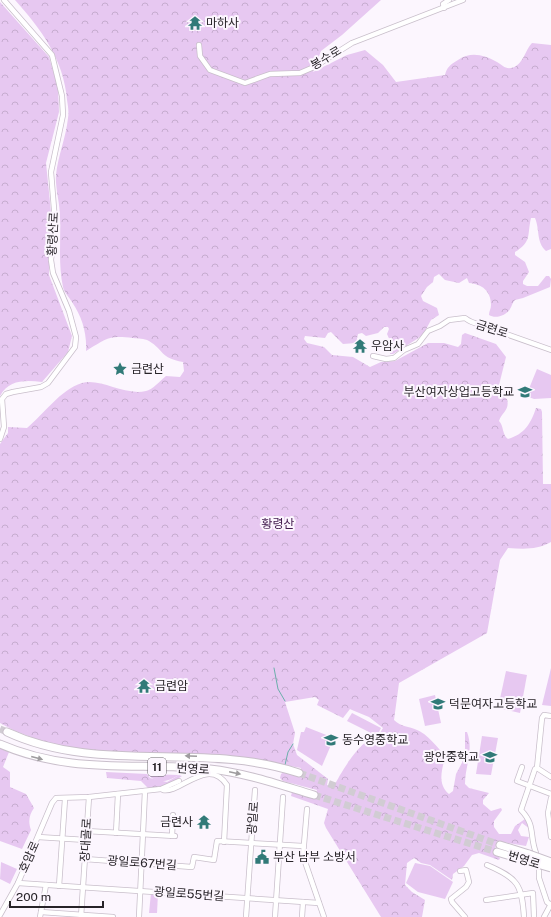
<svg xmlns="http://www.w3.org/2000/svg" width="551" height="917" font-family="'Public Sans','Noto Sans KR',sans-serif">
	<defs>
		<pattern id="forest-crowns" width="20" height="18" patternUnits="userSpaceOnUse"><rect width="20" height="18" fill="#e7c8f1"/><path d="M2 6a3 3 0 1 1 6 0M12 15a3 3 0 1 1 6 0" fill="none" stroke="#c6accf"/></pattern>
		<pattern id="park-tufts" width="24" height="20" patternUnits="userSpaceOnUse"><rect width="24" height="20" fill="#e7c8f1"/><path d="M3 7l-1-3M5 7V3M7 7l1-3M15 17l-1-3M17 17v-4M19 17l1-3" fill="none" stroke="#c6accf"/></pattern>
	</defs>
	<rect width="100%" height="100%" fill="#fcf6fe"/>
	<g fill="#e7c8f1">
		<polygon points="537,369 551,375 551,398 534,399 526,396"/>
		<polygon points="551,668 551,706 542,705"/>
		<polygon points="506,671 527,675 520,713 498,708"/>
		<polygon points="435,695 441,723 425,726 419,699"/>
		<polygon points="352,713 381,728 377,736 347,721"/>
		<polygon points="306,727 334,738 322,766 297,750 301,732 304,732"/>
		<polygon points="482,736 498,738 491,775 476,774"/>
		<polygon points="1,862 17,869 10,884 0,879"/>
		<polygon points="415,863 430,866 453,882 445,899 418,892 406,883"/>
		<polygon points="151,893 158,894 157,913 149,913"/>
	</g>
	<g fill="url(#forest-crowns)" fill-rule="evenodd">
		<path d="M15,0H381L342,35L321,51L313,72L347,55L365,50L383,65L396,82L445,75C447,67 450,65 458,60C471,51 484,55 497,62C502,65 505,69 511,68C523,66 525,50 532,43L551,45V249L546,251C536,242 540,230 535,218H531C527,235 532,242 515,252V255L525,262L529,272L523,281V284L527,286H538L546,276H549L551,279L550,287L523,298L515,300C512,303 512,306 510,309C506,316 495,319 489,315C489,311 491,309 491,305C491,291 482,284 469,283L467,278L459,283L445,280L439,274L434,277L433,282L427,287L421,296L423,301L437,308L439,315L431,320L424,333L417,339L393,354H390L391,343L387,334L389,329L388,327H384L378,333L366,336L362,333L358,334L356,343L343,344L331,332L328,333L325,338L305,336L304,339L307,343L324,347L332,355L353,357L370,367L381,362L395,361L428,343H444L458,347L461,344L462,335L465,333L496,344L506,357L497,393L507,399C510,410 502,412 499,421C504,426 502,435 508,439C525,434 531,423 536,408L541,409L542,412L543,484H551V542C537,550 524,549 508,548L500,560L487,633L399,683L394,720C401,727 409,726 417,730C426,733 440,749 445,757C442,770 437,784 449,794L453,791L456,774L465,757V732H467C474,750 465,766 465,784L469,788L489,793L483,800V804L491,811L501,808L502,810L494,821V827L499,834H511L515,826L525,819L530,829L522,823L518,830L521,836L529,837L526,846L497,841L494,853L500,858L499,860L479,853L472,855L464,866L453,874L452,880L430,865L421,863L414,858L407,863L405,885L412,892L425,900L422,917H381L326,828L324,823L328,809L291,796L292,792L314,799L317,790L283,781L280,778L281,774L284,772L299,776L301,768L274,763L63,749L15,731L0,723V444L8,433V427L27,428C44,414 60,390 82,383C101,378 124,396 146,391C152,390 160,381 166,376L180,377L184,371L183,362C160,358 164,350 149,341C144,338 138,339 133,338C109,335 107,338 86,351C87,333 82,317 72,302C69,297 64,292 63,287C58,264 61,240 60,217C60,203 55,188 56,175C58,155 66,138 68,118C69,112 68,106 67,100C64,60 41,29 15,0ZM315,697L319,700L317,705L343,718L350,709L352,710L369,717L383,728L377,738C361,737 341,773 334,786L327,785L328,779L297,755L293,744L295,733L285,702Z"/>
		<path d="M0,2L49,57L58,87L59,112L46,163L51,212L49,275L72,336L68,352L42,382C24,380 9,380 0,396Z"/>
		<path d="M0,748L9,752L3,767L10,772V787L26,794L34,808C29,815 28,822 31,830L22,849L0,841Z"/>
		<polygon points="106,772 147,774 150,778 167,782 179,775 182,776 167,786 148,788 141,781 107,778"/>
	</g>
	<path fill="url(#park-tufts)" d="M147,774L179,775C167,782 158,785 147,774Z"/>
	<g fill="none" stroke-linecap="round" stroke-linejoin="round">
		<g stroke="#6cafab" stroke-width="1">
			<polyline points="274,668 278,689 285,701"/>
			<polyline points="285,765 288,752 293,744"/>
		</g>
		<g stroke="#d1ccd3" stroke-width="7" stroke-dasharray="7 3.5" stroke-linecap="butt">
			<polyline points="0,729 7,732"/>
			<polyline points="299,773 500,845"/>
			<polyline points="314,795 497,852"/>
		</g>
		<defs>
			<g id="minor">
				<polyline points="444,8 443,4 449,0"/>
				<polyline points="199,45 200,56 210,70 245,83 270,74 300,73 314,67 352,43 463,0"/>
				<path d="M373,356L386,359L394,358L404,350L418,344L428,331L440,326L449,320L465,318C475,326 482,323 492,329L551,350"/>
				<polyline points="0,439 4,427 2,399 6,394 13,392 41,387 48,383 75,347 76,337 69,311 53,273 51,260 55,221 51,172 63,115 62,96 52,55 4,0"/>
				<polyline points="551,716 544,715 542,718 537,768 551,777"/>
				<polyline points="522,767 517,781 551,794"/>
				<path d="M163,790C180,794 208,756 227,785L224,842"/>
				<polyline points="551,798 548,813 551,837"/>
				<polyline points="307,809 303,856 324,917"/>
				<polyline points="86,831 175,836"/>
				<polyline points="116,833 118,794"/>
				<polyline points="172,836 173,815"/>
				<polyline points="38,837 86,840"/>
				<path d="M536,853C529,834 536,826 521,810L535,769L537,768"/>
				<polyline points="85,859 192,867 194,857 214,860 217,841 303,846"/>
				<path d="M487,865C518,878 522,885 524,917"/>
				<polyline points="539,865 539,878 547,902 551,905"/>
				<polyline points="460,871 466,870 469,882 466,887 451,899 452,902 465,917"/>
				<polyline points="18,883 319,903"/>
				<polyline points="59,886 65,799"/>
				<polyline points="486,900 533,893 534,917"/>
				<polyline points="41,912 113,917"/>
				<polyline points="0,915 18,883 52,803 56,798 89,797 161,789 179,781"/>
				<polyline points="40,917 46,885"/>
				<polyline points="81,917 89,797"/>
				<polyline points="139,917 145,791"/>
				<polyline points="246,917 255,790"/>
				<polyline points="275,917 283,797"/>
				<polyline points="302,917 303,902"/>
				<polyline points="544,917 551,904"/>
			</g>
			<g id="highway">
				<path d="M7,732C99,775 204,741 299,773"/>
				<path d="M0,744C71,775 137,762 210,769C246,773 280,785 314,795"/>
				<polyline points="500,845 529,854"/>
				<polyline points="497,852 527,861"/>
			</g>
		</defs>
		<use href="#minor" stroke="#c9bfcb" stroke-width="6"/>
		<use href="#highway" stroke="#c9bfcb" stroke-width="9"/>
		<use href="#minor" stroke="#fff" stroke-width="4.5"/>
		<use href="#highway" stroke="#fff" stroke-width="7"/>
		<defs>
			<g id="highway-bridge">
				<polyline points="529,854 551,862"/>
				<polyline points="527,861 551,868"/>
			</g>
		</defs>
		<use href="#highway-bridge" stroke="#c9bfcb" stroke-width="9" stroke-linecap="butt"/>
		<use href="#highway-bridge" stroke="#fff" stroke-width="7"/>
	</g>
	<defs><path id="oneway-solid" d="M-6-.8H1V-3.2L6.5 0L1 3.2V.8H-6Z"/></defs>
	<g fill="#9e9c9e">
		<use href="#oneway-solid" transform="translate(191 756) rotate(-178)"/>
		<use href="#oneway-solid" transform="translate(37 758) rotate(15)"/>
		<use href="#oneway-solid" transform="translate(235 773) rotate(12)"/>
	</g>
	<defs>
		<symbol id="temple-bare" viewBox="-9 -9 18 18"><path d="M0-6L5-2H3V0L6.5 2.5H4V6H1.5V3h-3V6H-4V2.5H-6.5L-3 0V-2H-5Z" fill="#317a78" stroke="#fcf6fe" stroke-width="2.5" paint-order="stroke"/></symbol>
		<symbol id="sight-bare" viewBox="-9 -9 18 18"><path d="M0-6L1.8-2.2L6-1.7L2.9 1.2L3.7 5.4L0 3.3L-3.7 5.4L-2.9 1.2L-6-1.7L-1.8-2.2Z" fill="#317a78" stroke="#fcf6fe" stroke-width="2.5" paint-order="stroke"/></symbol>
		<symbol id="school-bare" viewBox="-9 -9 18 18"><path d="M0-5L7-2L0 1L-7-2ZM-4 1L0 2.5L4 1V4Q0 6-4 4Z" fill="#317a78" stroke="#fcf6fe" stroke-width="2.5" paint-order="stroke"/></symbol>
		<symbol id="civic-bare" viewBox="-9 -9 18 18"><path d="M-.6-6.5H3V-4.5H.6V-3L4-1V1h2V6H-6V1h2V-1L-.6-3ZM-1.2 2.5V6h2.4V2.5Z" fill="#317a78" stroke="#fcf6fe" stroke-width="2.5" paint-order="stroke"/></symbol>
	</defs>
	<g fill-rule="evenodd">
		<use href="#temple-bare" x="185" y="13" width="20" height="20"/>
		<use href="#temple-bare" x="350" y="336" width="20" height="20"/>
		<use href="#sight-bare" x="110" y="359" width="20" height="20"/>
		<use href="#school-bare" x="515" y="382" width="20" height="20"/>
		<use href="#temple-bare" x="134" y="676" width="20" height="20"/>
		<use href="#school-bare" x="428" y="694" width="20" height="20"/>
		<use href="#school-bare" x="321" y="730" width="20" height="20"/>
		<use href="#school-bare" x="480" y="747" width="20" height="20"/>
		<use href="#temple-bare" x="194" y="812" width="20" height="20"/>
		<use href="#civic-bare" x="252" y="847" width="20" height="20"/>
	</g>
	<g text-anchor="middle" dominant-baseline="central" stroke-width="4" stroke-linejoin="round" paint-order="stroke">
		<rect fill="#fcf6fe" stroke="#676268" stroke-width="1" x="148" y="758" width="18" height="18" rx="3"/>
		<g font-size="11" font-weight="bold" fill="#272328">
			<text x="157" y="767">11</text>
		</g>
		<g font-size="12" fill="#272328" stroke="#fcf6fe" text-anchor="start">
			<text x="206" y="23">마하사</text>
			<text x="371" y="346">우암사</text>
			<text x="131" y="369">금련산</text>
			<text x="514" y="392" text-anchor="end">부산여자상업고등학교</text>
			<text x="155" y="686">금련암</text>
			<text x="449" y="704">덕문여자고등학교</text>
			<text x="342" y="740">동수영중학교</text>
			<text x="479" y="757" text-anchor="end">광안중학교</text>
			<text x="193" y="822" text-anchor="end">금련사</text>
			<text x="273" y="857">부산 남부 소방서</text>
		</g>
		<g font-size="12" fill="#272328" stroke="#fcf6fe">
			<text transform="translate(326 58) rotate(-31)">봉수로</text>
			<text transform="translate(53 234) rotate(-87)">황령산로</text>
			<text transform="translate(492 329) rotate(18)">금련로</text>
			<text transform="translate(193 769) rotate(3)">번영로</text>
			<text transform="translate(253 818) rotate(-86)">광일로</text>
			<text transform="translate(86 840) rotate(-87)">장대골로</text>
			<text transform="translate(29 857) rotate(-66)">호암로</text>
			<text transform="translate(524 860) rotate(17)">번영로</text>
			<text transform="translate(142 863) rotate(4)">광일로67번길</text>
			<text transform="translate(189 894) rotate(4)">광일로55번길</text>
		</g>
		<g font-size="12" fill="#421a4e" stroke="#fcf6fe">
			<text x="278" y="524">황령산</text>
		</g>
	</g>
	<path d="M10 901v6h93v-6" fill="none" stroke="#272328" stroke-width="2"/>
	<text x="16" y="901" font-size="12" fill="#272328" stroke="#fcf6fe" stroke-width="3" paint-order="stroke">200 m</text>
</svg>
